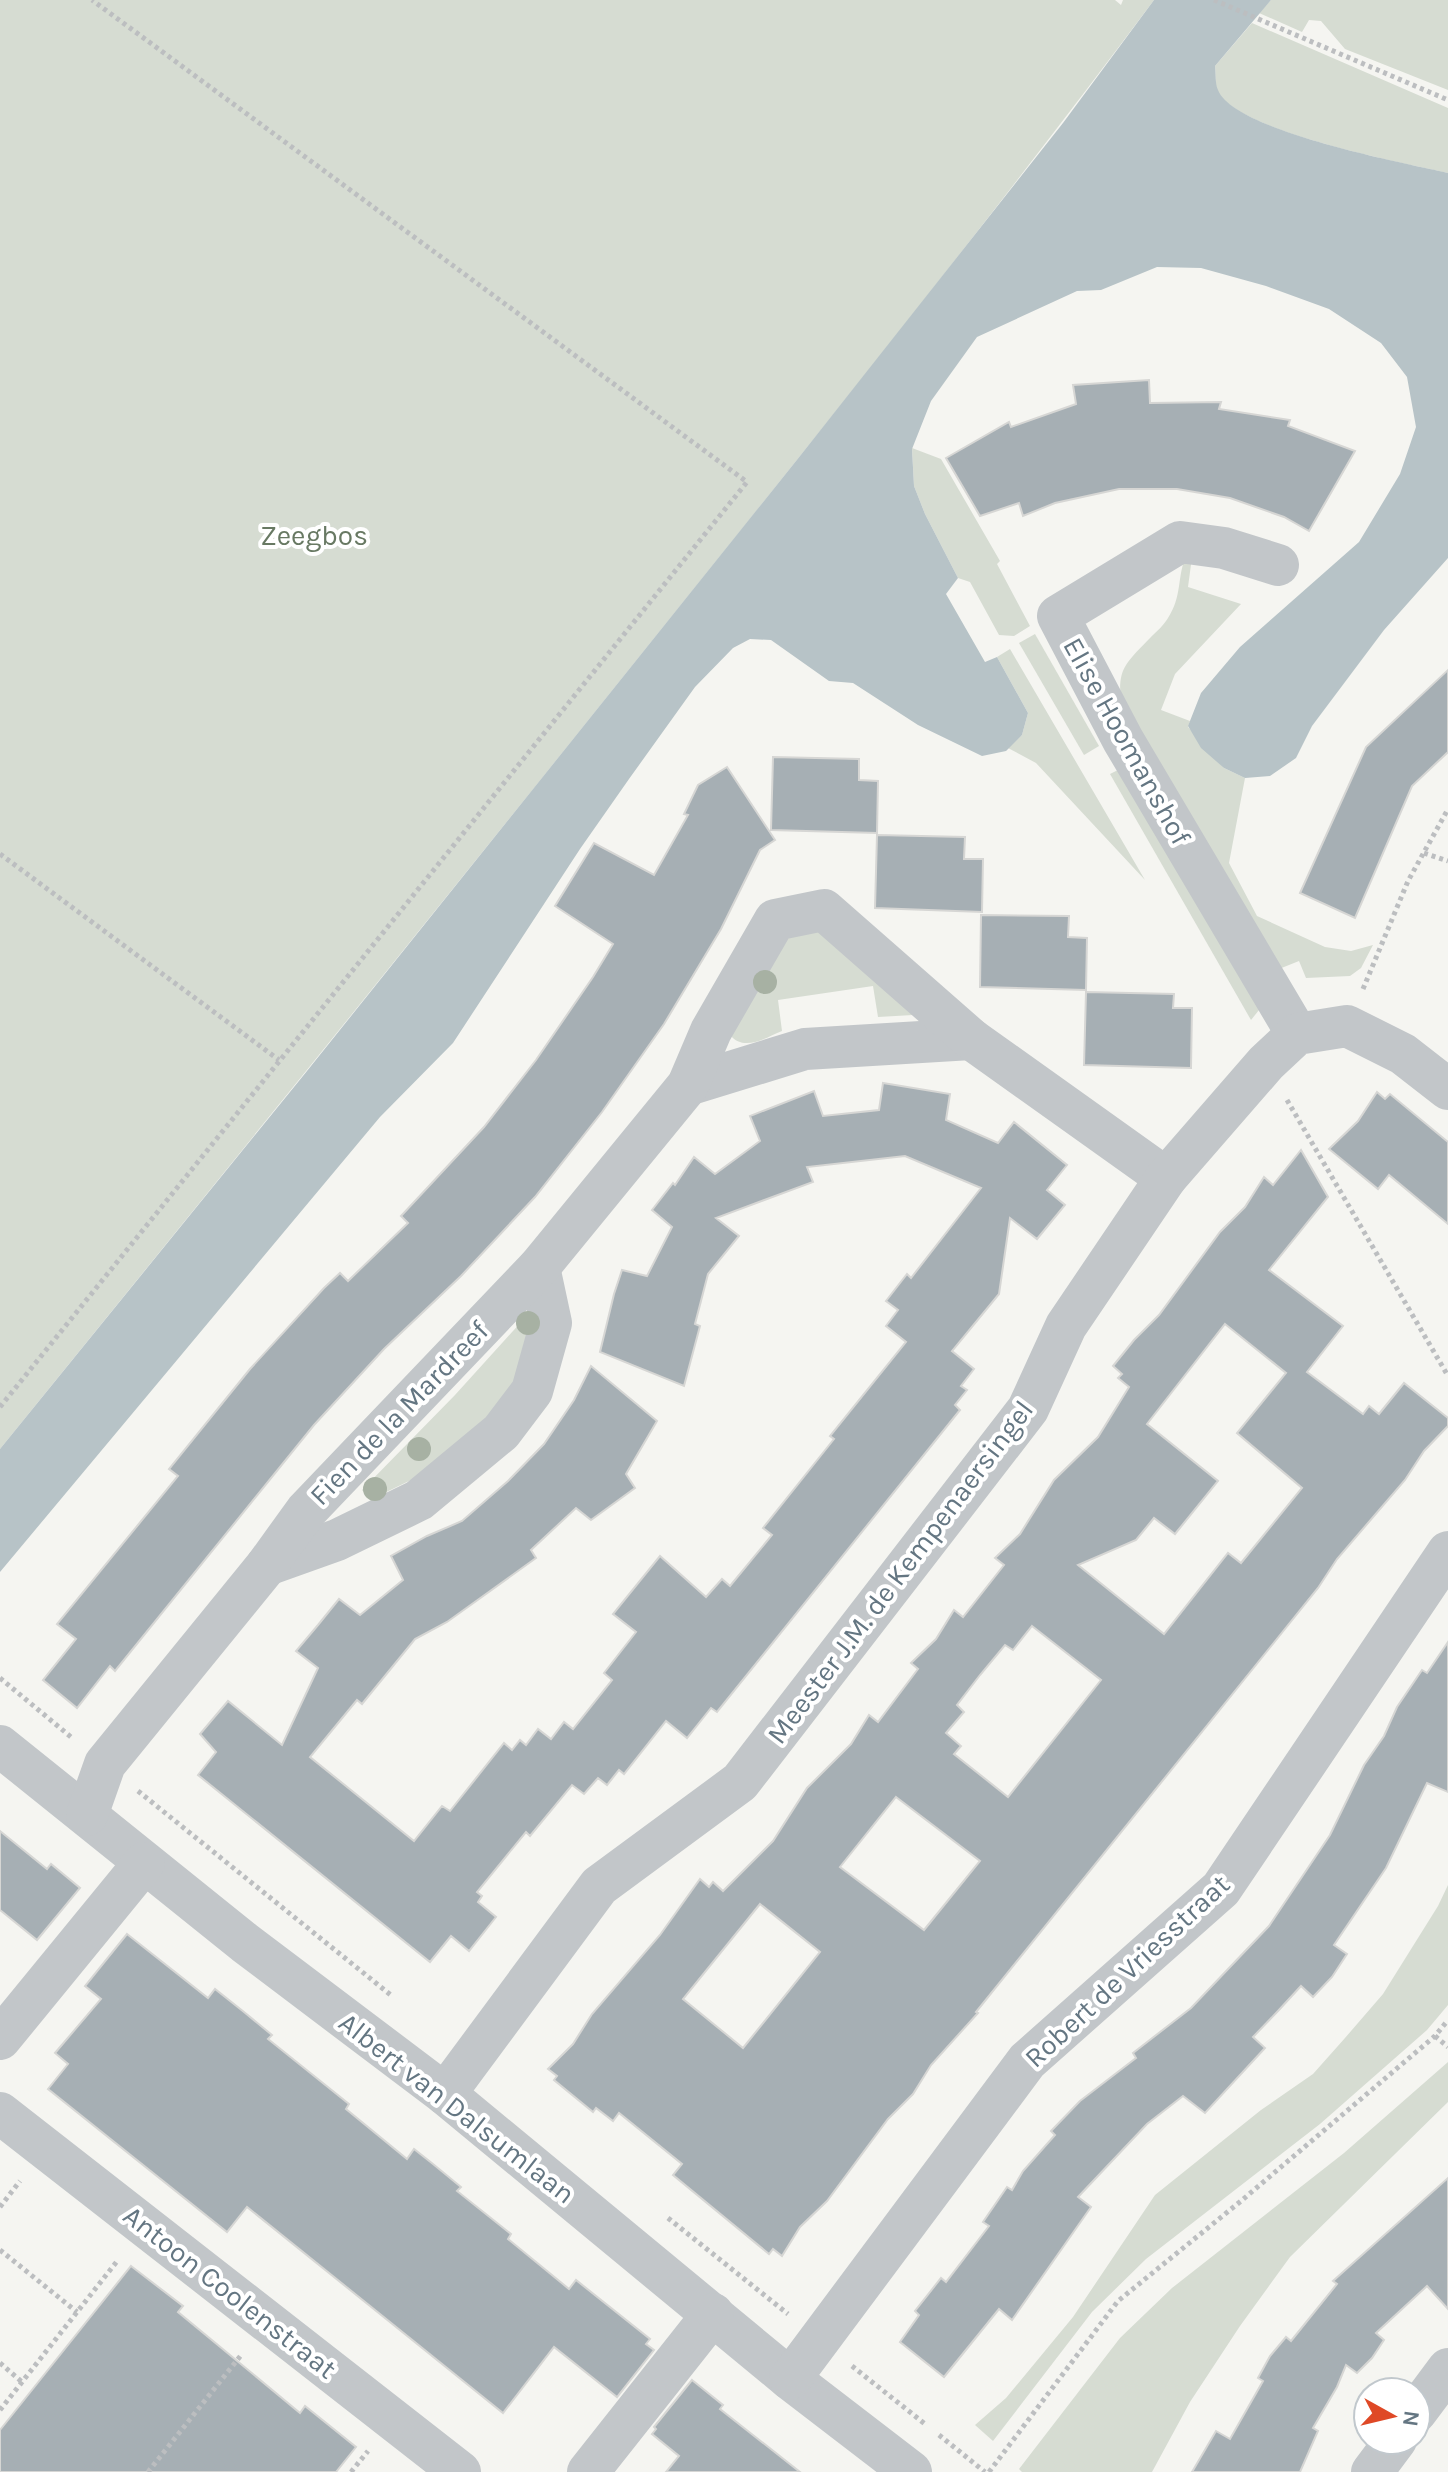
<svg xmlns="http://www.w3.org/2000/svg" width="1448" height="2472" font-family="Karla,sans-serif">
	<rect width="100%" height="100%" fill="#f5f5f1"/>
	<g fill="#d6dcd2">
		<path d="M0,0H1115L1121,5L1123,0H1154C989,221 816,437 643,652C430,918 215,1184 0,1449Z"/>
		<polygon points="1271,0 1448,0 1448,90 1345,49 1321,21 1309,20 1302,32 1259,13"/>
		<path d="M1252,23L1448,108V173C1404,163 1234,131 1217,90C1215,84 1216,73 1215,66Z"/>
		<polygon points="912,448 941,459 1000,561 997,564 1030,626 1014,636 999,635 970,582 958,578 925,514 914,486"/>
		<path d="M1192,557L1188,587L1241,604L1175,674L1161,710L1190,721L1188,727L1224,768L1245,778L1229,863L1257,916L1325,947L1351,951L1373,945L1361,968L1350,976L1306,978L1299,961L1274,971L1122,714C1117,669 1121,668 1151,637C1157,631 1164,625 1168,618C1182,596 1177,580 1185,558Z"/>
		<polygon points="1035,634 1099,746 1084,755 1019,643"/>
		<polygon points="1010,649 1145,880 1036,763 1008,748 1022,735 1028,713 997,657"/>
		<polygon points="1124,767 1263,1005 1251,1020 1110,774"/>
		<path d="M808,918L913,1015L878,1017L873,986L778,1000L782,1031C765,1038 744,1052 730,1035L781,933Z"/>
		<polygon points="531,1316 537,1319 509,1393 472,1437 411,1480 374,1498 367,1496 362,1490 455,1395 523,1320"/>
		<polygon points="1448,1885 1448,2005 1427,2030 1320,2124 1146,2259 1092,2312 993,2441 975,2425 1006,2398 1073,2317 1155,2195 1261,2110 1313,2074 1345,2038 1383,1994 1438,1906"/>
		<polygon points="1448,2062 1448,2102 1290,2257 1240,2326 1190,2402 1152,2472 1022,2472 1019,2469 1120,2338 1172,2288 1344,2153"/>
	</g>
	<path fill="#b7c3c7" d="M1154,0H1271L1215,66C1216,73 1215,84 1218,90C1234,131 1404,163 1448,173V558L1384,630L1312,726L1296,758L1270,776L1245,778L1224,768L1201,748L1188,726L1201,693L1240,647L1359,542L1400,474L1416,427L1407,377L1381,343L1329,309L1266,286L1201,268L1157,267L1101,290L1077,291L977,337L931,401L912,449L914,486L925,514L958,578L946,594L985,662L997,657L1028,713L1022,735L1006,751L982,756L918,725L853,683L829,681L771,640L750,639L733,648L695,687L629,779L580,849L453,1043L380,1117L0,1572V1449L307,1071L800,456L1063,123Z"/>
	<g fill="#a6afb4" stroke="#d6d6d4" stroke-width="2" fill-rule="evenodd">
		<polygon points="1149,380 1150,403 1221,402 1219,409 1290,420 1288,426 1355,451 1309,531 1284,517 1230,498 1177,489 1119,489 1055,503 1023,516 1019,503 980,516 946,458 1009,422 1011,427 1076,404 1073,385"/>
		<polygon points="1448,670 1448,752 1412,786 1355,918 1300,893 1366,747"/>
		<polygon points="773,757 859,759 859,780 878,781 877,833 771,830"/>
		<polygon points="727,767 775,840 760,850 721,929 664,1024 602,1112 535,1197 461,1276 384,1349 314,1425 115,1671 110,1666 77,1708 43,1680 76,1639 57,1624 178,1476 169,1469 250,1369 324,1288 340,1273 348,1281 408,1223 401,1216 484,1127 536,1060 593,977 613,944 555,906 594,843 654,875 688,815 684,814 698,785"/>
		<polygon points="877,835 965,837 964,859 983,859 982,912 875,908"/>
		<polygon points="981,915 1069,916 1068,937 1087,938 1086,990 980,987"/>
		<polygon points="1086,992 1174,994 1173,1008 1192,1008 1191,1068 1084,1065"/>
		<polygon points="883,1083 950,1094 946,1120 998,1143 1014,1122 1067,1165 1047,1190 1065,1205 1037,1239 1010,1218 999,1294 952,1351 974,1369 961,1386 967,1390 955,1405 960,1410 717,1712 711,1708 687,1738 666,1721 624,1774 619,1770 607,1785 598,1778 584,1794 572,1785 530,1836 526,1832 477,1892 482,1896 478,1902 496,1917 469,1951 451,1936 430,1962 198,1775 216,1752 200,1734 228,1701 282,1745 318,1668 296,1651 318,1625 339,1599 360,1615 403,1580 391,1556 427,1536 462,1521 508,1481 544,1444 574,1400 591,1366 657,1421 626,1474 635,1488 591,1520 576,1508 531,1550 536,1558 447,1622 415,1639 362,1704 357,1700 310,1757 414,1841 442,1806 450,1811 504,1743 512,1750 520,1740 526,1745 538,1729 551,1739 564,1722 573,1729 612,1680 604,1673 636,1632 613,1614 660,1556 706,1597 722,1579 730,1586 772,1535 763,1528 834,1439 830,1436 906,1342 886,1326 898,1310 886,1301 907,1274 911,1278 981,1188 905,1156 807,1167 813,1182 716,1218 739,1236 708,1274 695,1324 700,1326 684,1386 600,1352 614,1294 622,1270 647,1276 672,1227 652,1210 673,1183 675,1185 694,1157 715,1174 760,1141 750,1116 814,1091 823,1116 879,1110"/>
		<polygon points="1377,1092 1385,1099 1390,1094 1448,1142 1448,1224 1389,1175 1378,1189 1329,1149 1358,1121"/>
		<path d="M1301,1150L1328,1197L1269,1270L1343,1326L1307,1372L1363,1414L1369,1406L1379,1414L1404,1383L1448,1418V1426L1424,1451L1405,1480L1337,1559L1318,1588L976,2012L978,2013L931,2065L913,2094L888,2119L827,2201L800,2227L782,2256L773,2249L769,2254L673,2175L682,2164L619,2113L613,2121L596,2108L593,2112L554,2080L557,2076L548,2069L573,2044L592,2014L660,1935L700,1879L709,1887L713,1882L723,1891L773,1841L807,1788L851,1744L869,1715L878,1722L918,1669L911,1663L936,1639L954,1610L963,1617L1004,1565L995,1558L1020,1534L1054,1480L1098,1437L1129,1387L1118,1378L1122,1374L1113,1366L1134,1340L1159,1315L1220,1232L1245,1207L1264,1177L1273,1185ZM1225,1324L1286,1373L1237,1433L1302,1488L1241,1563L1228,1553L1164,1634L1078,1565L1136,1540L1154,1518L1175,1534L1218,1481L1147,1424ZM1032,1626L1101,1680L1008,1797L954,1754L961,1746L946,1733L964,1712L957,1705L980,1675L1005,1645L1013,1650ZM896,1797L980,1861L924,1930L840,1867ZM760,1904L820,1952L743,2048L683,1999Z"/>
		<polygon points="1448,1642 1448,1792 1427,1783 1386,1868 1334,1945 1347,1954 1332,1977 1313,1997 1301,1986 1278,2011 1253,2037 1265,2048 1205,2113 1183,2096 1147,2124 1078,2197 1091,2207 1012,2320 999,2309 944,2377 900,2342 919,2315 915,2311 941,2278 946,2282 989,2226 983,2222 1007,2187 1012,2190 1023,2171 1055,2135 1051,2131 1080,2101 1136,2058 1133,2053 1191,2008 1269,1926 1330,1835 1364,1765 1384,1736 1397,1707 1422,1670 1427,1673"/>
		<polygon points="0,1831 47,1869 51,1864 80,1888 37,1940 0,1910"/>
		<polygon points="127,1934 208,1998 215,1989 244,2012 272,2035 268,2039 349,2104 346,2109 407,2159 414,2149 433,2164 461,2187 457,2191 511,2234 508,2239 569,2289 576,2280 650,2339 646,2344 654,2350 617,2397 554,2347 503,2413 247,2207 227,2232 48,2089 68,2064 55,2053 101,1999 85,1986"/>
		<polygon points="1448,2178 1448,2309 1427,2286 1376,2333 1384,2340 1372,2358 1357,2373 1346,2365 1337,2387 1313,2428 1318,2431 1300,2472 1192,2472 1216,2431 1230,2439 1263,2381 1258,2378 1270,2356 1286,2337 1291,2341 1337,2284 1333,2281"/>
		<polygon points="131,2266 183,2306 178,2312 300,2413 305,2406 356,2447 336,2472 0,2472 0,2430"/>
		<polygon points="692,2380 723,2405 720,2409 800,2472 666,2472 679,2456 652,2434 656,2429 654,2427"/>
	</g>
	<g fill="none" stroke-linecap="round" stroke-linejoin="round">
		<g stroke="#bcbec0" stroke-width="5" stroke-dasharray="4 4" stroke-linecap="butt">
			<polyline points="1214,0 1448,100"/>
			<polyline points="1424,853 1448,861"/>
			<polyline points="0,854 279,1060"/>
			<polyline points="1363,989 1408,881 1448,809"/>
			<polyline points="1287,1100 1448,1376"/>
			<polyline points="0,1407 747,482 92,0"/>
			<polyline points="0,1678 71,1737"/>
			<polyline points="138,1791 392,1996"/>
			<polyline points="1435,2036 1448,2047"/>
			<polyline points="0,2207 20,2181"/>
			<polyline points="668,2218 788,2314"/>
			<polyline points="0,2250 77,2312"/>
			<polyline points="0,2363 22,2382"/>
			<polyline points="852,2366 925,2424"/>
			<polyline points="0,2410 118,2260"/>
			<polyline points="939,2435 985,2472"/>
			<polyline points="148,2472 242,2354"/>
			<polyline points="351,2472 368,2451"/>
			<polyline points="989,2472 1118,2301 1241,2201 1435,2036 1448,2020"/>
		</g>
		<g stroke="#c2c6c9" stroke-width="42">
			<polyline points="1278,565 1224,548 1180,542 1058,616 1123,740 1297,1034"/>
			<polyline points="688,1085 805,1049 971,1039"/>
			<polyline points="267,1565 337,1540 419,1500 501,1432 532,1391 551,1323 539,1267"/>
			<polyline points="0,1746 245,1943 445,2094 790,2379 911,2472"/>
			<polyline points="87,1815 105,1764 267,1565 306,1511 539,1267 688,1085 711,1031 775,920 824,910 971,1039 1166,1178"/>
			<polyline points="0,2039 144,1863"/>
			<polyline points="445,2094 599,1886 740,1782 1028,1409 1066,1326 1166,1178 1266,1063 1297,1034 1347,1026 1403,1054 1448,1089"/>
			<polyline points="0,2113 460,2472"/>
			<polyline points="790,2379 1027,2061 1221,1889 1448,1552"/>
			<polyline points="1416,2412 1448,2369"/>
			<polyline points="588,2472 713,2314"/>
			<polyline points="1372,2472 1396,2440"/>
		</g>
	</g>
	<g fill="#a7b1a3">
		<circle cx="765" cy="982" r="12"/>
		<circle cx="528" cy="1323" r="12"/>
		<circle cx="419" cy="1449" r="12"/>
		<circle cx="375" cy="1489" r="12"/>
	</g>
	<g text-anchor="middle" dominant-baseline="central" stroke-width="8" stroke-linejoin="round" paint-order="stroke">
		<g font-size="28" fill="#687963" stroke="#fff">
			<text x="314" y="535">Zeegbos</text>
		</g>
		<g font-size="28" fill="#647682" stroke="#fff">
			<text transform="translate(1127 741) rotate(61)">Elise Hoomanshof</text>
			<text transform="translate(399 1413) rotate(-46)">Fien de la Mardreef</text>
			<text transform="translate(900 1572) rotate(-53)">Meester J.M. de Kempenaersingel</text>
			<text transform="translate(1127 1971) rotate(-43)">Robert de Vriesstraat</text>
			<text transform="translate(457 2108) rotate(38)">Albert van Dalsumlaan</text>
			<text transform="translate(230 2292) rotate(38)">Antoon Coolenstraat</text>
		</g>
	</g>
	<g transform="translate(1392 2416) rotate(98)"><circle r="38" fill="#ffffff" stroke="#c1c8cd" stroke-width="2"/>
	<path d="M0-6L14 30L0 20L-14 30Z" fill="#df4926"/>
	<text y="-12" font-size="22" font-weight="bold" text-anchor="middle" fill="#647682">N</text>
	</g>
</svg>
